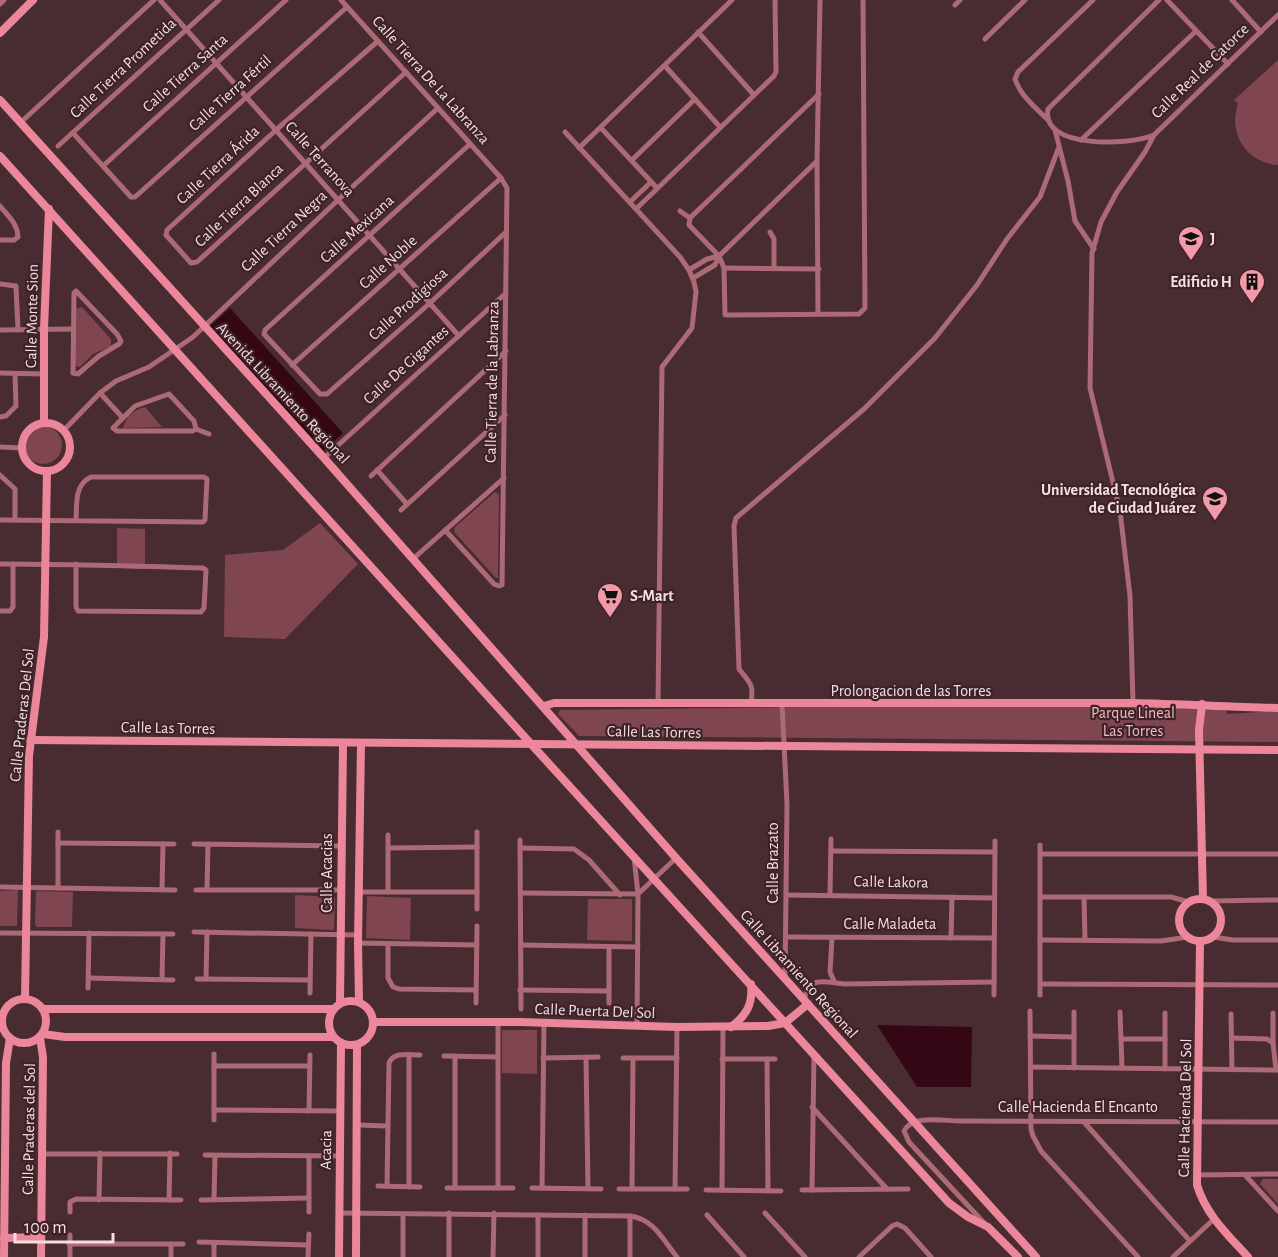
<svg xmlns="http://www.w3.org/2000/svg" width="1278" height="1257" font-family="'Alegreya Sans',sans-serif">
	<rect width="100%" height="100%" fill="#492c31"/>
	<g fill="#7f4551">
		<path d="M1278,60V165H1277C1245,162 1228,133 1238,103L1234,100Z"/>
		<polygon points="82,307 111,339 111,346 93,354 80,367 75,366 75,309"/>
		<path d="M145,407L162,427L123,428C126,416 134,410 145,407Z"/>
		<circle cx="43" cy="445" r="19"/>
		<polygon points="495,492 499,494 498,578 496,578 454,532 455,527"/>
		<polygon points="320,523 358,564 285,639 224,637 225,555 283,550"/>
		<polygon points="117,528 145,529 145,569 117,568"/>
		<polygon points="1134,703 1226,708 1227,714 1278,711 1278,742 579,736 558,714 560,710"/>
		<polygon points="18,890 17,926 0,926 0,891"/>
		<polygon points="36,891 73,892 72,927 37,927 35,924"/>
		<polygon points="295,895 335,897 334,930 295,928"/>
		<polygon points="367,896 411,898 410,940 366,938"/>
		<polygon points="588,899 632,899 632,941 587,940"/>
		<polygon points="502,1030 537,1030 537,1074 502,1073"/>
		<polygon points="1263,1179 1278,1179 1278,1204 1260,1184"/>
	</g>
	<g fill="#350614">
		<polygon points="230,308 343,433 324,451 210,326"/>
		<polygon points="877,1025 972,1027 971,1087 917,1087"/>
	</g>
	<g fill="none" stroke-linecap="round" stroke-linejoin="round">
		<g stroke="#ab6a76" stroke-width="5">
			<polyline points="160,0 459,336"/>
			<polyline points="341,0 501,178 507,188 502,585 499,586 494,584 445,530"/>
			<path d="M1159,0L1048,109C1040,150 1132,145 1154,135L1278,15"/>
			<polyline points="1167,0 1228,64"/>
			<polyline points="1232,0 1261,32"/>
			<polyline points="0,4 4,0"/>
			<polyline points="955,5 960,0"/>
			<polyline points="698,32 754,95"/>
			<polyline points="985,39 1025,0"/>
			<polyline points="378,41 276,130 167,230 166,235 191,263 197,262 406,72"/>
			<polyline points="665,66 720,127"/>
			<path d="M1047,119C1035,107 1020,95 1015,79L1018,72L1093,0"/>
			<polyline points="20,123 154,0"/>
			<polyline points="601,128 657,188"/>
			<polyline points="1055,130 1068,181 1075,221 1094,249"/>
			<polyline points="565,132 680,257 689,270 694,282 696,292 692,328 662,367 658,703"/>
			<polyline points="73,133 131,197 135,197 347,7"/>
			<polyline points="1081,140 1196,31"/>
			<polyline points="470,144 265,330 264,334 320,394 327,394 430,303 506,232"/>
			<polyline points="58,146 219,0"/>
			<polyline points="579,148 732,0"/>
			<polyline points="632,160 695,99"/>
			<polyline points="817,161 820,0"/>
			<polyline points="103,166 286,0"/>
			<polyline points="630,202 651,182"/>
			<path d="M0,206C8,216 18,224 18,237L14,240H0"/>
			<polyline points="636,209 774,76 776,72 775,0"/>
			<polyline points="680,211 690,218 689,225 719,256 724,268 725,315 859,314 865,308 863,0"/>
			<polyline points="690,218 819,94"/>
			<polyline points="770,232 774,239 774,267"/>
			<polyline points="724,268 819,269"/>
			<polyline points="689,270 707,259 719,256"/>
			<polyline points="693,278 715,265 719,256 817,161 818,314"/>
			<polyline points="0,284 16,286 18,330"/>
			<polygon points="76,291 117,334 121,341 119,344 99,356 78,374 73,373 74,293"/>
			<polyline points="0,330 72,329"/>
			<polyline points="292,365 501,178"/>
			<polyline points="0,373 44,374"/>
			<polyline points="100,393 122,417"/>
			<polyline points="0,417 6,416 16,406 15,374"/>
			<polyline points="196,429 194,421 169,394 135,406 113,428 117,431 193,431 196,429 209,434"/>
			<polyline points="63,431 100,393 116,381 149,367 193,337 338,200 438,108"/>
			<polyline points="0,447 22,448"/>
			<polyline points="324,458 506,293"/>
			<polyline points="377,470 407,504"/>
			<polyline points="0,475 15,489 15,520"/>
			<polyline points="371,476 506,351"/>
			<polyline points="401,510 505,415"/>
			<path d="M0,520L203,522L205,520L207,479L204,477H91C74,485 77,504 76,520"/>
			<polyline points="414,558 504,478"/>
			<path d="M0,564C68,564 135,566 203,568L206,570L204,608L201,612L78,611L76,607V564"/>
			<polyline points="0,611 10,611 13,607 13,564"/>
			<path d="M751,703C754,684 750,683 739,669L734,526L736,518L864,409L935,338L977,285L1007,239L1040,197L1059,147"/>
			<polyline points="782,703 787,804 785,979"/>
			<polyline points="1133,703 1130,596 1120,511 1090,388 1092,253 1101,222 1117,192 1145,152 1154,135"/>
			<polyline points="58,832 58,888"/>
			<polyline points="388,835 388,892"/>
			<polyline points="520,840 521,1009"/>
			<polyline points="58,843 174,844"/>
			<polyline points="194,844 341,846"/>
			<polyline points="388,848 477,847"/>
			<polyline points="520,848 574,849 589,860 620,895"/>
			<polyline points="831,851 995,852"/>
			<polyline points="1041,854 1278,854"/>
			<polyline points="634,857 638,894 637,1026"/>
			<polyline points="0,887 175,890"/>
			<polyline points="162,890 163,844"/>
			<polyline points="196,890 341,890"/>
			<polyline points="207,890 208,844"/>
			<polyline points="358,892 477,892"/>
			<polyline points="521,893 638,894"/>
			<polyline points="638,894 676,858"/>
			<polyline points="830,894 831,839"/>
			<polyline points="787,895 994,898"/>
			<polyline points="1041,897 1171,897 1189,902"/>
			<polyline points="1084,897 1085,940"/>
			<polyline points="1209,901 1278,900"/>
			<polyline points="477,909 477,832"/>
			<polyline points="194,932 358,935"/>
			<polyline points="0,933 173,934"/>
			<polyline points="786,937 993,938"/>
			<polyline points="1213,937 1233,940 1278,940"/>
			<polyline points="832,938 830,972 834,981"/>
			<polyline points="951,938 952,897"/>
			<polyline points="1040,940 1161,941 1188,937"/>
			<polyline points="358,943 477,945"/>
			<polyline points="388,944 388,978 393,987 399,989 476,990"/>
			<polyline points="521,945 638,947"/>
			<polyline points="89,978 173,980"/>
			<polyline points="162,979 163,934"/>
			<polyline points="197,979 310,980"/>
			<polyline points="206,979 207,932"/>
			<polyline points="1040,984 1278,985"/>
			<polyline points="88,988 89,933"/>
			<polyline points="520,990 609,991"/>
			<polyline points="310,993 311,934"/>
			<polyline points="994,995 995,841"/>
			<polyline points="1040,995 1040,845"/>
			<path d="M804,1000C810,975 824,982 844,984L994,982"/>
			<polyline points="476,1003 477,926"/>
			<polyline points="609,1003 609,947"/>
			<polyline points="1030,1011 1031,1129 1033,1136 1041,1151 1138,1257"/>
			<polyline points="1120,1012 1122,1068"/>
			<polyline points="1273,1013 1273,1043 1276,1070"/>
			<polyline points="1231,1014 1232,1070"/>
			<polyline points="1030,1036 1074,1037"/>
			<polyline points="1232,1038 1267,1039 1273,1043"/>
			<polyline points="1121,1039 1165,1039"/>
			<polyline points="444,1056 498,1057"/>
			<polyline points="455,1056 455,1188"/>
			<polyline points="543,1058 598,1057"/>
			<polyline points="586,1058 588,1188"/>
			<polyline points="623,1058 677,1058"/>
			<polyline points="722,1059 775,1059"/>
			<polyline points="767,1059 768,1191"/>
			<polyline points="214,1066 309,1066"/>
			<polyline points="1030,1067 1278,1070"/>
			<polyline points="1074,1068 1074,1012"/>
			<polyline points="1165,1069 1165,1013"/>
			<polyline points="812,1107 887,1189"/>
			<polyline points="214,1110 340,1111"/>
			<polyline points="309,1111 310,1055"/>
			<polyline points="214,1120 214,1054"/>
			<polyline points="1084,1122 1190,1241"/>
			<polyline points="358,1125 387,1126"/>
			<polyline points="42,1154 177,1154"/>
			<polyline points="205,1155 340,1156"/>
			<polyline points="309,1156 309,1212"/>
			<polyline points="1197,1175 1278,1174"/>
			<polyline points="1245,1175 1278,1211"/>
			<polyline points="378,1186 420,1187"/>
			<path d="M387,1186L389,1063C394,1051 409,1055 420,1055"/>
			<polyline points="409,1187 409,1055"/>
			<polyline points="447,1188 513,1188"/>
			<polyline points="498,1188 498,1022"/>
			<polyline points="532,1188 601,1189"/>
			<polyline points="542,1188 544,1023"/>
			<polyline points="619,1189 687,1189"/>
			<polyline points="632,1189 633,1058"/>
			<polyline points="675,1189 677,1027"/>
			<polyline points="706,1190 781,1191"/>
			<polyline points="722,1190 723,1027"/>
			<polyline points="802,1190 908,1189"/>
			<polyline points="812,1190 814,1054"/>
			<polyline points="99,1200 100,1153"/>
			<polyline points="169,1200 170,1153"/>
			<polyline points="201,1200 309,1198"/>
			<polyline points="214,1200 215,1156"/>
			<polyline points="70,1212 70,1202 76,1199 181,1200"/>
			<path d="M339,1213L630,1216C654,1219 663,1240 677,1257"/>
			<polyline points="765,1213 805,1257"/>
			<polyline points="707,1215 744,1257"/>
			<path d="M985,1224L909,1142L904,1131C912,1114 944,1121 960,1121L1278,1122"/>
			<polyline points="199,1242 308,1245"/>
			<polyline points="214,1243 214,1257"/>
			<polyline points="69,1244 183,1244"/>
			<polyline points="70,1257 70,1235"/>
			<polyline points="171,1257 171,1244"/>
			<polyline points="308,1257 309,1234"/>
			<polyline points="403,1257 403,1214"/>
			<polyline points="449,1257 449,1213"/>
			<polyline points="493,1257 494,1213"/>
			<polyline points="538,1257 538,1215"/>
			<polyline points="585,1257 585,1215"/>
			<polyline points="630,1257 630,1216"/>
			<polyline points="859,1257 892,1226 897,1224 905,1228 931,1257"/>
			<polyline points="1173,1257 1214,1219"/>
		</g>
		<g stroke="#ec869a" stroke-width="8">
			<polyline points="0,33 33,0"/>
			<polyline points="0,100 324,458 676,858 1036,1257"/>
			<polyline points="0,156 531,744 949,1203 968,1217 988,1227 1018,1257"/>
			<polyline points="44,423 44,329 49,209"/>
			<circle cx="46" cy="447" r="24"/>
			<polyline points="1202,704 1199,730 1203,899"/>
			<path d="M544,706L554,703H1133C1182,704 1230,707 1278,708"/>
			<polyline points="30,740 1278,750"/>
			<circle cx="1200" cy="920" r="21"/>
			<path d="M1200,941L1197,1185C1206,1215 1228,1235 1248,1257"/>
			<circle cx="24" cy="1021" r="22"/>
			<polyline points="25,999 29,756 44,637 47,471"/>
			<circle cx="351" cy="1023" r="22"/>
			<polyline points="359,1002 358,943 361,744"/>
			<polyline points="340,1003 343,744"/>
			<polyline points="43,1009 333,1009"/>
			<polyline points="373,1022 520,1022 677,1027 768,1026 785,1023 808,1004"/>
			<path d="M731,1027C747,1015 753,1004 751,984"/>
			<polyline points="43,1034 65,1037 333,1037"/>
			<polyline points="40,1038 43,1057 41,1257"/>
			<polyline points="4,1238 41,1237"/>
			<polyline points="4,1257 6,1063 10,1038"/>
			<polyline points="339,1257 341,1043"/>
			<polyline points="356,1257 357,1045"/>
		</g>
	</g>
	<defs>
		<symbol id="university-pin" viewBox="-11 -11 22 30"><path d="M0 17L-7.5 6A9.5 9.5 0 1 1 7.5 6Z" fill="#f39aaa" stroke="#3e2227"/><path d="M0-5L7-2L0 1L-7-2ZM-4 1L0 2.5L4 1V4Q0 6-4 4Z" fill="#111"/></symbol>
		<symbol id="building-pin" viewBox="-11 -11 22 30"><path d="M0 17L-7.5 6A9.5 9.5 0 1 1 7.5 6Z" fill="#f39aaa" stroke="#3e2227"/><path d="M-4-6H4V6H1V3H-1V6H-4ZM-2.5-4.3h1.7v1.8h-1.7ZM.8-4.3h1.7v1.8H.8ZM-2.5-1h1.7V.8h-1.7ZM.8-1h1.7V.8H.8Z" fill="#111"/></symbol>
		<symbol id="supermarket-pin" viewBox="-11 -11 22 30"><path d="M0 17L-7.5 6A9.5 9.5 0 1 1 7.5 6Z" fill="#f39aaa" stroke="#3e2227"/><path d="M-6-5.5h2.5l.6 2H6L4.5 2H-2.5L-4.4-4H-6ZM-1.5 3.2a1.3 1.3 0 1 0 .1 0ZM3 3.2a1.3 1.3 0 1 0 .1 0Z" fill="#111"/></symbol>
	</defs>
	<g fill-rule="evenodd">
		<use href="#university-pin" x="1176" y="224" width="30" height="40"/>
		<use href="#building-pin" x="1237" y="267" width="30" height="40"/>
		<use href="#university-pin" x="1200" y="484" width="30" height="40"/>
		<use href="#supermarket-pin" x="595" y="581" width="30" height="40"/>
	</g>
	<g text-anchor="middle" dominant-baseline="central" stroke-width="4.5" stroke-linejoin="round" paint-order="stroke">
		<g font-size="16" fill="#f3dfe2" stroke="#3e2227">
			<text transform="translate(123 68) rotate(-43)">Calle Tierra Prometida</text>
			<text transform="translate(1200 71) rotate(-44)">Calle Real de Catorce</text>
			<text transform="translate(185 73) rotate(-42)">Calle Tierra Santa</text>
			<text transform="translate(431 80) rotate(48)">Calle Tierra De La Labranza</text>
			<text transform="translate(230 93) rotate(-42)">Calle Tierra Fértil</text>
			<text transform="translate(320 159) rotate(48)">Calle Terranova</text>
			<text transform="translate(218 165) rotate(-43)">Calle Tierra Árida</text>
			<text transform="translate(239 205) rotate(-43)">Calle Tierra Blanca</text>
			<text transform="translate(357 229) rotate(-42)">Calle Mexicana</text>
			<text transform="translate(284 231) rotate(-43)">Calle Tierra Negra</text>
			<text transform="translate(388 262) rotate(-42)">Calle Noble</text>
			<text transform="translate(408 304) rotate(-42)">Calle Prodigiosa</text>
			<text transform="translate(32 316) rotate(-89)">Calle Monte Sion</text>
			<text transform="translate(406 365) rotate(-42)">Calle De Gigantes</text>
			<text transform="translate(492 382) rotate(-89)">Calle Tierra de la Labranza</text>
			<text transform="translate(283 393) rotate(47)">Avenida Libramiento Regional</text>
			<text x="911" y="691">Prolongacion de las Torres</text>
			<text transform="translate(22 715) rotate(-84)">Calle Praderas Del Sol</text>
			<text transform="translate(168 728) rotate(1)">Calle Las Torres</text>
			<text transform="translate(654 732) rotate(1)">Calle Las Torres</text>
			<text transform="translate(773 863) rotate(-90)">Calle Brazato</text>
			<text transform="translate(327 873) rotate(-90)">Calle Acacias</text>
			<text transform="translate(891 882) rotate(1)">Calle Lakora</text>
			<text x="890" y="924">Calle Maladeta</text>
			<text transform="translate(799 974) rotate(48)">Calle Libramiento Regional</text>
			<text transform="translate(595 1011) rotate(2)">Calle Puerta Del Sol</text>
			<text x="1078" y="1107">Calle Hacienda El Encanto</text>
			<text transform="translate(1185 1108) rotate(-89)">Calle Hacienda Del Sol</text>
			<text transform="translate(29 1129) rotate(-89)">Calle Praderas del Sol</text>
			<text transform="translate(326 1150) rotate(-89)">Acacia</text>
		</g>
		<g font-size="16" font-weight="bold" fill="#f3dfe2" stroke="#3e2227" text-anchor="start">
			<text x="1210" y="239">J</text>
			<text x="1232" y="282" text-anchor="end">Edificio H</text>
			<text x="1196" y="490" text-anchor="end">Universidad Tecnológica<tspan x="1196" dy="18">de Ciudad Juárez</tspan></text>
			<text x="630" y="596">S-Mart</text>
		</g>
		<g font-size="16" fill="#efbac3" stroke="#3e2227">
			<text x="1133" y="713">Parque Lineal<tspan x="1133" dy="18">Las Torres</tspan></text>
		</g>
	</g>
	<path d="M15 1233v9h98v-9" fill="none" stroke="#f3dfe2" stroke-width="3"/>
	<text x="24" y="1233" font-size="18" fill="#f3dfe2" stroke="#3e2227" stroke-width="4.5" paint-order="stroke">100 m</text>
</svg>
